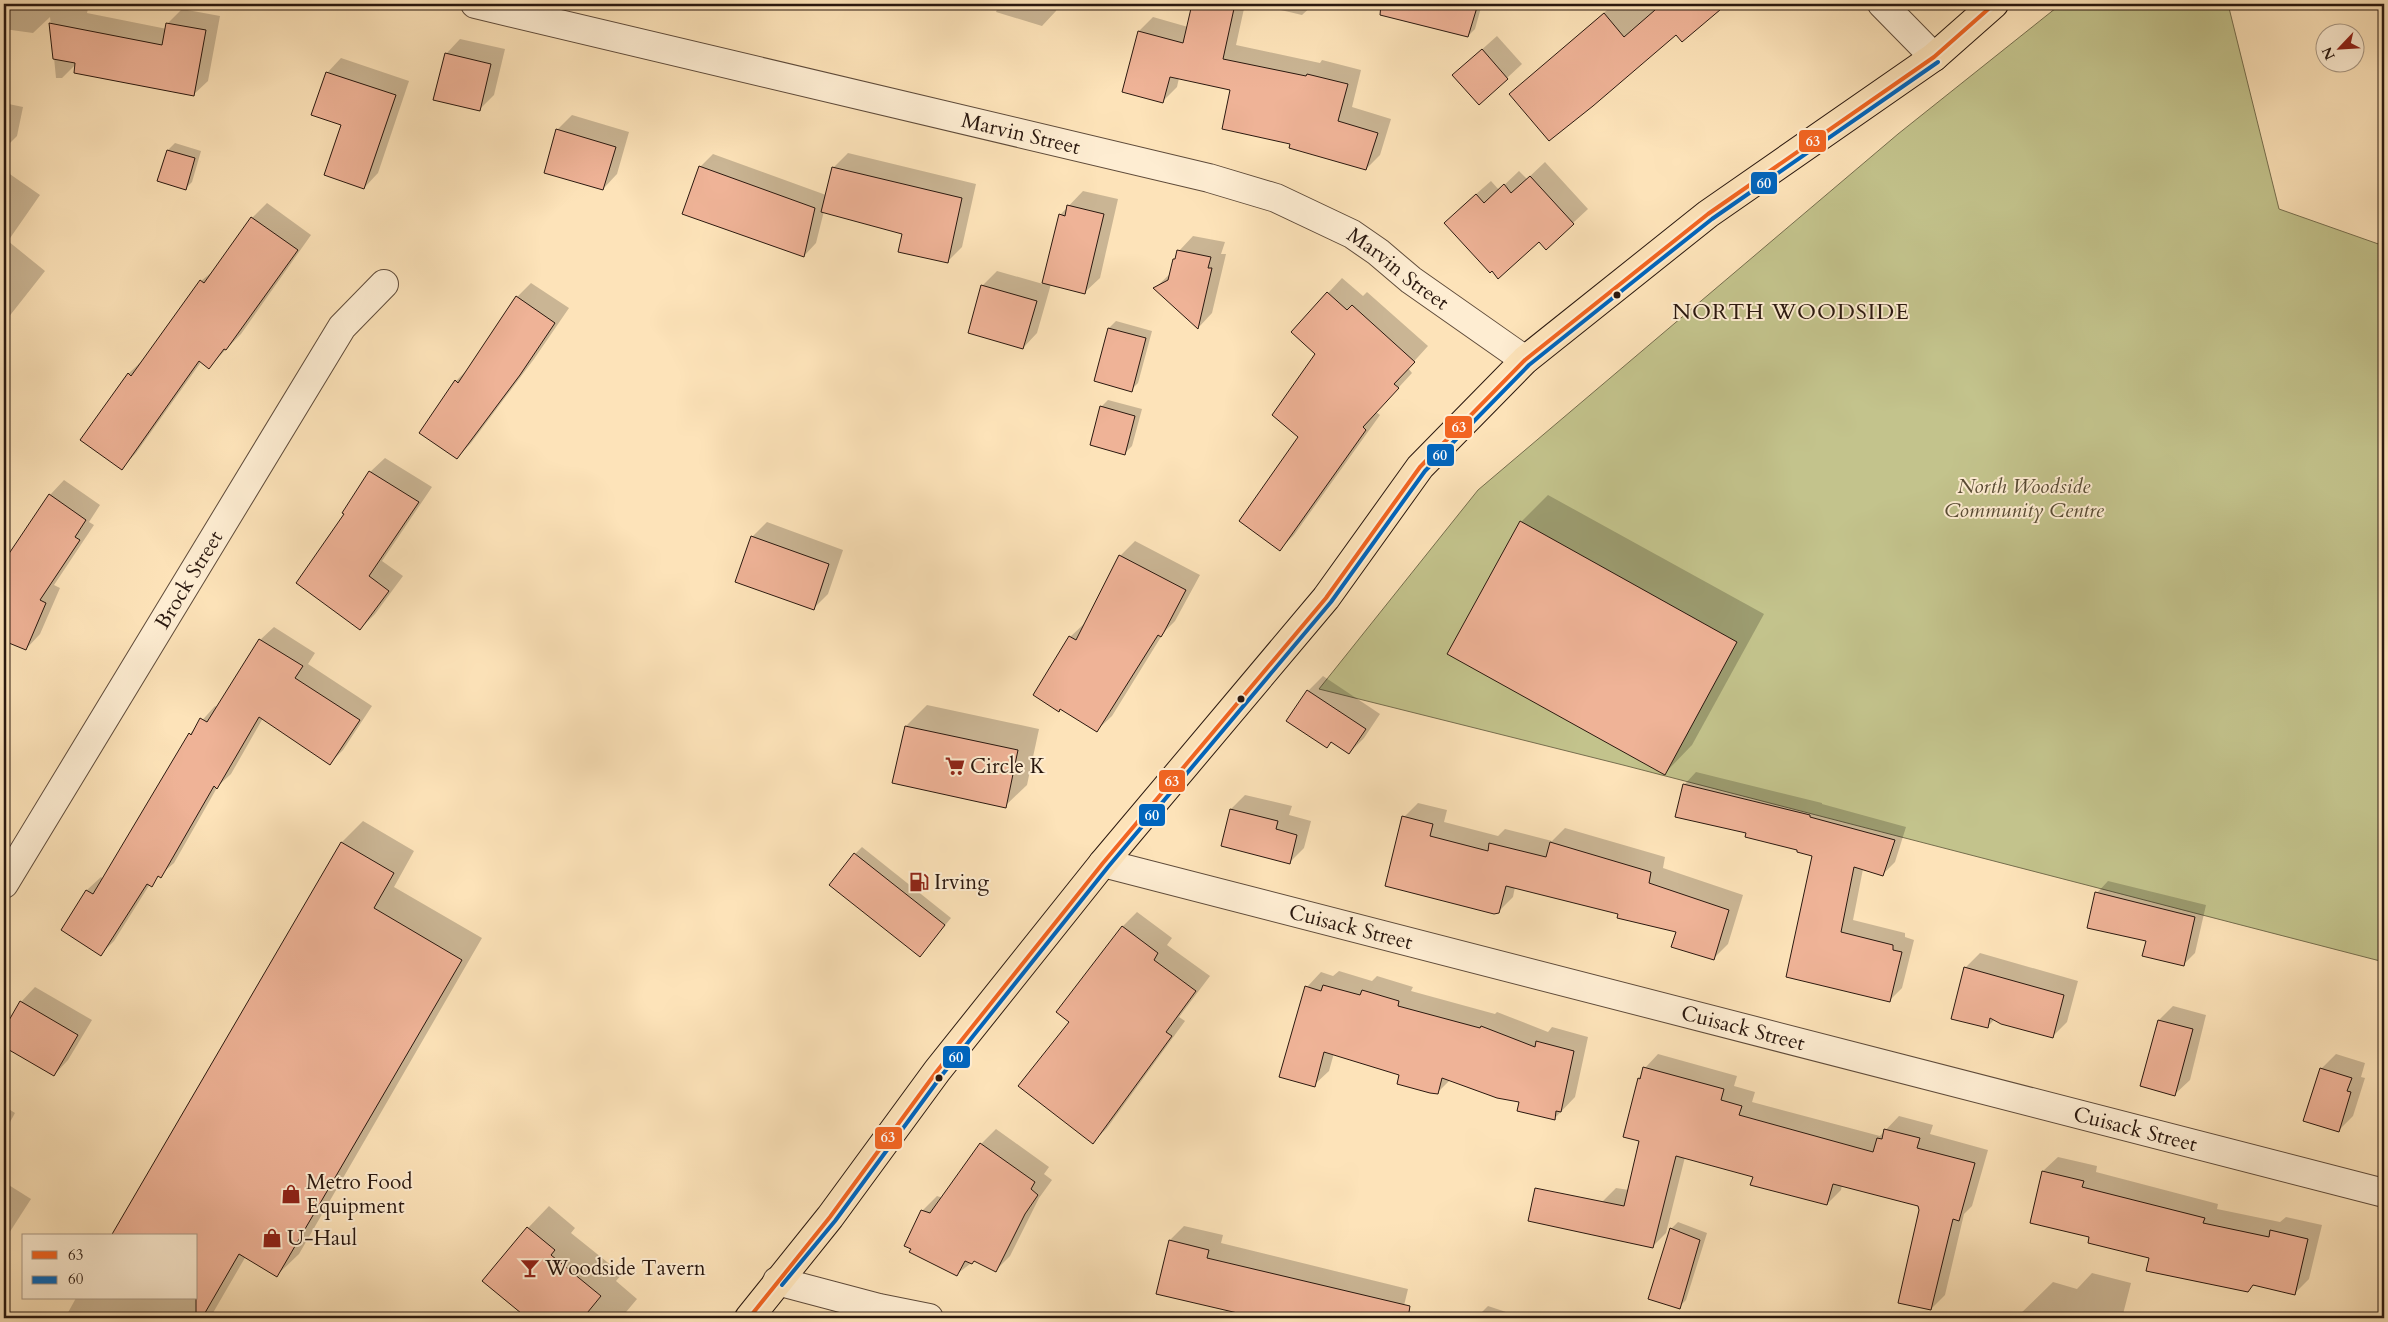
<svg xmlns="http://www.w3.org/2000/svg" width="2388" height="1322" font-family="Cardo,serif">
	<rect width="100%" height="100%" fill="#fde3b9"/>
	<filter id="stains"><feTurbulence type="fractalNoise" baseFrequency=".004" numOctaves="4"/><feColorMatrix values="0 0 0 0 .2 0 0 0 0 .09 0 0 0 0 .02 0 0 0 .5 -.17"/></filter>
	<radialGradient id="worn" r=".72"><stop offset=".6" stop-color="#630" stop-opacity="0"/><stop offset="1" stop-color="#630" stop-opacity=".3"/></radialGradient>
	<polygon fill="#c3c38c" stroke="#766e4e" points="2061,4 2228,4 2279,209 2384,246 2384,962 1623,765 1319,689 1478,490 1898,134"/>
	<g fill="#0003">
		<polygon points="4,4 89,4 87,13 167,29 168,23 182,9 220,16 208,81 193,95 76,64 62,78 56,78 50,17 33,33 4,29"/>
		<polygon points="988,4 1059,4 1056,11 1042,26 996,12 998,7"/>
		<polygon points="1193,4 1245,4 1236,45 1320,63 1322,60 1361,70 1352,107 1391,119 1380,155 1366,169 1291,143 1232,90 1179,78 1177,87 1163,101 1123,91 1139,31 1153,17 1188,27"/>
		<polygon points="1255,4 1314,4 1302,15"/>
		<polygon points="1425,4 1482,4 1475,29 1468,36 1420,24"/>
		<polygon points="1614,4 1725,4 1683,40 1676,33 1510,94"/>
		<polygon points="2384,8 2384,26 2381,12"/>
		<polygon points="1497,36 1522,64 1507,78 1469,61"/>
		<polygon points="460,39 505,49 494,95 479,110 446,54"/>
		<polygon points="341,58 409,81 378,173 364,188 327,73"/>
		<polygon points="4,103 23,107 17,136 10,143 4,142"/>
		<polygon points="572,115 629,132 617,174 603,189 557,130"/>
		<polygon points="175,143 201,151 192,182 185,189 168,150"/>
		<polygon points="848,153 976,184 962,247 948,261 904,234 824,211 816,243 804,256 700,167 713,154 826,195 833,168"/>
		<polygon points="1545,162 1588,209 1546,248 1539,241 1460,208 1491,181 1499,190 1519,171 1527,179"/>
		<polygon points="4,170 40,195 8,241 45,271 4,323"/>
		<polygon points="1083,191 1118,199 1100,278 1085,292 1051,284 1037,333 1023,348 982,286 997,271 1043,284 1060,215"/>
		<polygon points="267,203 311,235 241,334 209,367 201,362 136,453 122,468 128,374 143,360 201,281 217,268 252,218"/>
		<polygon points="1193,236 1225,242 1221,254 1226,254 1212,313 1198,328 1155,288 1171,273 1179,251"/>
		<polygon points="1342,278 1363,296 1367,292 1428,346 1408,368 1412,373 1376,412 1380,415 1294,535 1280,549 1316,354 1292,332"/>
		<polygon points="531,283 569,308 534,359 471,443 457,458 456,381 470,367 517,297"/>
		<polygon points="1116,321 1152,331 1138,383 1131,390 1095,380 1109,328"/>
		<polygon points="1108,400 1142,409 1132,446 1125,453 1101,407"/>
		<polygon points="385,458 432,487 382,561 403,576 375,614 360,629 346,514 370,472"/>
		<polygon points="64,480 100,505 89,522 94,525 54,585 60,588 40,634 26,649 11,642 4,653 4,569 10,554 50,495"/>
		<polygon points="1548,495 1764,614 1692,745 1665,773 1521,522"/>
		<polygon points="767,522 843,550 828,594 814,608 752,537"/>
		<polygon points="1135,541 1200,575 1175,621 1164,632 1112,716 1097,730 1070,637 1085,623 1120,556"/>
		<polygon points="274,627 315,653 308,664 372,706 343,750 330,763 263,718 231,774 218,786 174,863 150,884 114,941 101,954 63,930 87,890 101,877 103,879 190,734 215,706 218,708 260,640"/>
		<polygon points="1323,676 1380,714 1364,738 1349,753 1332,742 1327,746 1308,691"/>
		<polygon points="927,705 1039,729 1027,785 1005,806 906,726"/>
		<polygon points="1696,772 1822,803 1822,804 1906,827 1895,862 1882,875 1863,869 1853,920 1905,933 1905,937 1914,940 1902,988 1890,1000 1788,977 1813,855 1747,832 1684,785"/>
		<polygon points="1245,795 1292,806 1289,815 1311,821 1304,848 1290,862 1231,809"/>
		<polygon points="1418,803 1447,810 1444,822 1498,836 1505,829 1552,841 1565,828 1665,857 1663,868 1743,895 1728,944 1714,958 1678,931 1619,913 1515,887 1513,897 1498,912 1404,817"/>
		<polygon points="363,821 414,851 394,887 482,938 299,1254 277,1275 246,1256 210,1318 65,1318 76,1298 196,1298 196,1236 113,1236 342,842"/>
		<polygon points="862,847 951,918 920,956 855,854"/>
		<polygon points="2108,881 2206,905 2195,953 2183,965 2147,940 2097,893"/>
		<polygon points="1137,912 1172,938 1167,945 1210,976 1179,1017 1185,1021 1107,1128 1093,1142 1071,1022 1058,1012 1123,926"/>
		<polygon points="1980,953 2078,981 2067,1022 2052,1037 1995,1019 1987,1027 1965,968"/>
		<polygon points="1339,971 1372,981 1377,976 1413,987 1411,991 1495,1014 1497,1012 1548,1032 1552,1027 1588,1037 1575,1097 1554,1119 1521,1101 1450,1080 1438,1092 1401,1075 1334,1053 1329,1071 1314,1085 1307,987 1321,972 1333,976"/>
		<polygon points="35,987 92,1020 68,1060 54,1075 4,1046 4,1031 21,1002"/>
		<polygon points="2173,1006 2206,1015 2190,1080 2175,1094 2159,1020"/>
		<polygon points="1658,1054 1737,1076 1734,1086 1755,1092 1752,1102 1880,1136 1899,1116 1933,1125 1930,1134 1988,1150 1972,1206 1964,1214 1945,1295 1931,1309 1919,1205 1842,1185 1841,1190 1827,1204 1754,1176 1685,1157 1666,1233 1652,1247 1602,1202 1616,1188 1629,1190 1641,1140 1625,1136 1639,1078 1645,1068"/>
		<polygon points="2336,1054 2365,1063 2361,1077 2365,1078 2353,1116 2338,1131 2321,1069"/>
		<polygon points="4,1106 15,1113 4,1133"/>
		<polygon points="996,1129 1049,1167 1044,1174 1052,1180 1039,1198 1010,1256 996,1270 975,1260 957,1274 922,1211 937,1196 943,1198 981,1144"/>
		<polygon points="2058,1157 2097,1166 2096,1172 2218,1204 2217,1209 2280,1222 2286,1217 2322,1225 2309,1279 2295,1293 2254,1284 2248,1290 2091,1236 2032,1222 2043,1171"/>
		<polygon points="4,1182 31,1199 4,1241"/>
		<polygon points="549,1206 575,1228 571,1233 622,1274 616,1281 637,1299 621,1318 529,1318 484,1281 528,1228"/>
		<polygon points="1678,1222 1707,1233 1686,1300 1679,1307 1671,1229"/>
		<polygon points="1184,1226 1223,1235 1221,1243 1408,1289 1401,1318 1264,1318 1157,1293 1170,1240"/>
		<polygon points="2092,1273 2131,1283 2122,1318 2016,1318 2053,1282 2077,1289"/>
		<polygon points="1488,1306 1524,1318 1476,1318"/>
		<polygon points="1837,1313 1858,1318 1832,1318"/>
	</g>
	<g fill="#efb397" stroke="#2a180f">
		<polygon points="1192,4 1235,4 1223,59 1306,76 1307,74 1348,84 1338,121 1378,133 1366,170 1289,148 1290,144 1222,129 1230,90 1170,77 1163,103 1122,92 1138,31 1183,43"/>
		<polygon points="1381,4 1478,4 1468,37 1380,15"/>
		<polygon points="1649,4 1727,4 1682,42 1676,35 1593,106 1549,141 1509,94 1604,13 1624,37 1655,10"/>
		<polygon points="49,23 162,45 166,23 206,30 194,96 74,73 75,63 53,59"/>
		<polygon points="1482,49 1508,79 1479,105 1452,75"/>
		<polygon points="445,53 491,64 480,111 433,100"/>
		<polygon points="326,72 396,95 364,189 324,175 341,125 311,115"/>
		<polygon points="556,129 616,147 603,190 544,173"/>
		<polygon points="167,150 195,158 186,190 157,181"/>
		<polygon points="699,166 815,208 804,257 682,214"/>
		<polygon points="832,167 962,198 948,263 898,252 902,234 821,212"/>
		<polygon points="1530,176 1574,224 1546,250 1539,242 1498,279 1492,271 1490,273 1444,223 1476,194 1484,203 1504,184 1511,193"/>
		<polygon points="1067,205 1104,214 1085,294 1042,283 1059,214 1065,216"/>
		<polygon points="251,217 298,250 226,350 224,349 209,369 199,361 122,470 80,440 128,373 131,376 200,280 204,283"/>
		<polygon points="1177,250 1211,257 1208,268 1212,268 1198,329 1153,288 1168,280 1173,259 1175,259"/>
		<polygon points="981,285 1037,301 1023,349 968,333"/>
		<polygon points="1327,292 1347,310 1352,305 1415,362 1394,384 1399,388 1363,427 1366,430 1280,551 1239,521 1298,437 1272,415 1315,354 1291,332"/>
		<polygon points="516,296 555,323 520,375 457,459 419,433 455,380 458,383"/>
		<polygon points="1108,328 1146,338 1132,392 1094,381"/>
		<polygon points="1100,406 1135,416 1125,455 1090,445"/>
		<polygon points="369,471 419,502 369,576 389,591 360,630 296,583 344,514 342,513"/>
		<polygon points="49,494 86,520 75,537 80,540 40,600 46,603 26,650 4,641 4,561"/>
		<polygon points="1520,521 1737,642 1665,775 1447,654"/>
		<polygon points="751,536 829,564 814,610 735,582"/>
		<polygon points="1119,555 1186,590 1164,632 1161,637 1158,635 1097,732 1060,709 1059,712 1033,695 1069,636 1076,640"/>
		<polygon points="259,639 303,666 295,678 360,720 330,765 259,717 217,789 214,786 161,878 158,876 152,887 147,884 101,956 61,930 86,890 93,894 189,733 191,735 200,718 207,722"/>
		<polygon points="1307,690 1366,729 1349,754 1331,742 1327,748 1286,721"/>
		<polygon points="905,726 1018,750 1006,808 892,783"/>
		<polygon points="1683,784 1810,815 1810,817 1895,840 1883,876 1854,867 1841,932 1893,945 1893,950 1902,952 1890,1002 1786,977 1812,856 1797,852 1797,850 1745,837 1746,833 1675,817"/>
		<polygon points="1230,809 1278,821 1276,829 1297,835 1290,864 1221,846"/>
		<polygon points="1402,816 1433,824 1430,836 1488,851 1489,843 1546,857 1550,842 1651,872 1649,883 1729,910 1714,960 1671,947 1676,932 1617,918 1618,914 1506,886 1499,913 1494,914 1385,886"/>
		<polygon points="341,842 394,873 374,908 462,960 277,1277 239,1254 202,1318 196,1318 196,1236 111,1236"/>
		<polygon points="854,853 945,925 920,957 829,885"/>
		<polygon points="2095,892 2195,917 2184,966 2142,956 2146,941 2087,928"/>
		<polygon points="1122,926 1158,953 1154,960 1196,991 1166,1032 1172,1036 1093,1144 1018,1086 1069,1022 1056,1012"/>
		<polygon points="1964,967 2064,995 2053,1038 2001,1024 1990,1018 1988,1028 1951,1019"/>
		<polygon points="1323,985 1360,995 1362,990 1399,1001 1398,1006 1480,1028 1481,1026 1535,1047 1536,1041 1574,1051 1561,1112 1556,1111 1555,1120 1517,1111 1519,1102 1497,1098 1442,1078 1438,1094 1430,1093 1397,1084 1399,1075 1324,1052 1315,1087 1279,1077 1305,986 1321,991"/>
		<polygon points="20,1001 78,1035 54,1076 4,1047 4,1029"/>
		<polygon points="2158,1020 2193,1029 2175,1096 2140,1086"/>
		<polygon points="1643,1067 1724,1089 1721,1100 1742,1106 1739,1115 1873,1152 1877,1138 1882,1139 1884,1129 1920,1138 1917,1148 1975,1163 1959,1221 1953,1219 1931,1310 1898,1303 1919,1210 1918,1206 1833,1184 1827,1205 1750,1185 1753,1177 1676,1156 1653,1248 1528,1221 1535,1188 1624,1206 1639,1141 1623,1137 1638,1078 1640,1079"/>
		<polygon points="2320,1068 2352,1078 2347,1091 2351,1092 2339,1132 2303,1121"/>
		<polygon points="980,1143 1035,1182 1031,1189 1038,1195 1025,1214 996,1272 974,1261 972,1264 965,1261 957,1276 909,1252 911,1249 904,1246 921,1210 930,1213"/>
		<polygon points="2042,1171 2084,1181 2082,1187 2205,1218 2203,1223 2269,1237 2270,1230 2308,1239 2295,1295 2253,1285 2248,1292 2146,1271 2149,1258 2088,1243 2089,1237 2030,1223"/>
		<polygon points="527,1227 555,1250 551,1255 601,1296 583,1318 527,1318 482,1281"/>
		<polygon points="1670,1228 1700,1240 1680,1309 1648,1299"/>
		<polygon points="1169,1240 1209,1250 1207,1258 1410,1306 1408,1318 1259,1318 1156,1294"/>
	</g>
	<g fill="none" stroke-linecap="round" stroke-linejoin="round">
		<defs>
			<g id="minor">
				<path id="s1" d="M475,4L1209,178L1276,198L1352,234L1378,252L1411,280L1525,360"/>
				<polyline points="1882,4 1934,57"/>
				<path id="s2" d="M1103,863L2384,1193"/>
				<path id="s3" d="M4,884L342,327L384,284"/>
				<polyline points="777,1281 879,1308 929,1318"/>
			</g>
			<polyline id="major" points="749,1318 830,1217 937,1071 1103,863 1326,598 1420,467 1525,360 1708,214 1934,57 1994,4"/>
		</defs>
		<use href="#minor" stroke="#5f4b3a" stroke-width="30"/>
		<use href="#major" stroke="#2a180f" stroke-width="30"/>
		<use href="#minor" stroke="#feedd2" stroke-width="28"/>
		<use href="#major" stroke="#fde3b9" stroke-width="28"/>
		<defs>
			<polyline id="bus-1" points="749,1318 830,1217 937,1071 1103,863 1326,598 1420,467 1525,360 1708,214 1934,57 1994,4"/>
			<polyline id="bus-2" points="782,1285 835,1221 942,1075 1108,867 1331,602 1425,471 1529,365 1649,269 1712,219 1938,62"/>
		</defs>
		<use href="#bus-1" stroke="#feedd2" stroke-width="8"/>
		<use href="#bus-2" stroke="#feedd2" stroke-width="8"/>
		<use href="#bus-1" stroke="#f26522" stroke-width="4"/>
		<use href="#bus-2" stroke="#0065bd" stroke-width="4"/>
	</g>
	<defs>
		<symbol id="supermarket-bare" viewBox="-9 -9 18 18"><path d="M-6-5.5h2.5l.6 2H6L4.5 2H-2.5L-4.4-4H-6ZM-1.5 3.2a1.3 1.3 0 1 0 .1 0ZM3 3.2a1.3 1.3 0 1 0 .1 0Z" fill="#8f2418" stroke="#feedd2" stroke-width="2.5" paint-order="stroke"/></symbol>
		<symbol id="fuel-bare" viewBox="-9 -9 18 18"><path d="M-5.5-6h7V0h2V4h1.3V-2.5L3-4.5l.8-.8L6-3V5H2.5V1h-1V6h-7ZM-4.2-4.7v3.2H.2V-4.7Z" fill="#8f2418" stroke="#feedd2" stroke-width="2.5" paint-order="stroke"/></symbol>
		<symbol id="shop-bare" viewBox="-9 -9 18 18"><path d="M-5-2.5h2.3a2.7 3.5 0 0 1 5.4 0H5L5.5 6h-11ZM-1.5-2.5h3a1.5 2.3 0 0 0-3 0Z" fill="#8f2418" stroke="#feedd2" stroke-width="2.5" paint-order="stroke"/></symbol>
		<symbol id="bar-bare" viewBox="-9 -9 18 18"><path d="M-6-5H6L.8 .8V4.5H3.5V6h-7V4.5H-.8V.8Z" fill="#8f2418" stroke="#feedd2" stroke-width="2.5" paint-order="stroke"/></symbol>
	</defs>
	<g fill-rule="evenodd">
		<use href="#supermarket-bare" x="941" y="752" width="28" height="28"/>
		<use href="#fuel-bare" x="905" y="868" width="28" height="28"/>
		<use href="#shop-bare" x="277" y="1180" width="28" height="28"/>
		<use href="#shop-bare" x="258" y="1224" width="28" height="28"/>
		<use href="#bar-bare" x="516" y="1254" width="28" height="28"/>
	</g>
	<g fill="#2a180f" stroke="#feedd2" stroke-width="2">
		<circle cx="1617" cy="295" r="4.5"/>
		<circle cx="1241" cy="699" r="4.5"/>
		<circle cx="939" cy="1078" r="4.5"/>
	</g>
	<g text-anchor="middle" dominant-baseline="central" stroke-width="4" stroke-linejoin="round" paint-order="stroke">
		<g font-size="21" fill="#2a180f" stroke="#feedd2">
			<text stroke="none"><textPath href="#s1" startOffset="561">Marvin Street</textPath></text>
			<text stroke="none"><textPath href="#s1" startOffset="966">Marvin Street</textPath></text>
			<text stroke="none"><textPath href="#s3" startOffset="356">Brock Street</textPath></text>
			<text stroke="none"><textPath href="#s2" startOffset="256">Cuisack Street</textPath></text>
			<text stroke="none"><textPath href="#s2" startOffset="661">Cuisack Street</textPath></text>
			<text stroke="none"><textPath href="#s2" startOffset="1066">Cuisack Street</textPath></text>
		</g>
		<g font-size="21" font-style="italic" fill="#584b34" stroke="#feedd2">
			<text x="2024" y="486">North Woodside<tspan x="2024" dy="24">Community Centre</tspan></text>
		</g>
		<g font-size="21" fill="#2a180f" stroke="#feedd2" text-anchor="start">
			<text x="970" y="766">Circle K</text>
			<text x="934" y="882">Irving</text>
			<text x="306" y="1182">Metro Food<tspan x="306" dy="24">Equipment</tspan></text>
			<text x="287" y="1238">U-Haul</text>
			<text x="545" y="1268">Woodside Tavern</text>
		</g>
		<g font-size="22" letter-spacing="1" fill="#2a180f" stroke="#feedd2">
			<text x="1791" y="312">NORTH WOODSIDE</text>
		</g>
	</g>
	<g stroke="#feedd2" stroke-width="2">
		<rect x="1798" y="129" width="29" height="24" rx="5" fill="#f26522"/>
		<rect x="1750" y="171" width="28" height="24" rx="5" fill="#0065bd"/>
		<rect x="1444" y="415" width="29" height="24" rx="5" fill="#f26522"/>
		<rect x="1426" y="443" width="29" height="24" rx="5" fill="#0065bd"/>
		<rect x="1158" y="769" width="28" height="24" rx="5" fill="#f26522"/>
		<rect x="1138" y="803" width="28" height="24" rx="5" fill="#0065bd"/>
		<rect x="942" y="1045" width="29" height="24" rx="5" fill="#0065bd"/>
		<rect x="874" y="1126" width="29" height="24" rx="5" fill="#f26522"/>
	</g>
	<g font-size="14" text-anchor="middle" font-weight="bold" fill="#fff">
		<text x="1813" y="146">63</text>
		<text x="1764" y="188">60</text>
		<text x="1459" y="432">63</text>
		<text x="1440" y="460">60</text>
		<text x="1172" y="786">63</text>
		<text x="1152" y="820">60</text>
		<text x="956" y="1062">60</text>
		<text x="888" y="1142">63</text>
	</g>
	<rect width="2388" height="1322" fill="none" stroke="#fde3b9" stroke-width="20"/>
	<rect x="5" y="5" width="2378" height="1312" fill="none" stroke="#2a180f" stroke-width="2.5"/>
	<rect x="10" y="10" width="2368" height="1302" fill="none" stroke="#2a180f"/>
	<rect x="22" y="1234" width="175" height="65" fill="#feedd2" stroke="#a99884"/>
	<rect x="32" y="1251" width="25" height="8" fill="#f26522" stroke="#a99884"/>
	<text x="68" y="1260" font-size="15" fill="#2a180f">63</text>
	<rect x="32" y="1276" width="25" height="8" fill="#0065bd" stroke="#a99884"/>
	<text x="68" y="1284" font-size="15" fill="#2a180f">60</text>
	<g transform="translate(2340 48) rotate(245)"><circle r="24" fill="#feedd2" stroke="#a99884"/>
	<path d="M0-4L9 19L0 12L-9 19Z" fill="#8f2418"/>
	<text y="-8" font-size="14" font-weight="bold" text-anchor="middle" fill="#2a180f">N</text>
	</g>
	<rect width="100%" height="100%" filter="url(#stains)"/>
	<rect width="100%" height="100%" fill="url(#worn)"/>
</svg>
